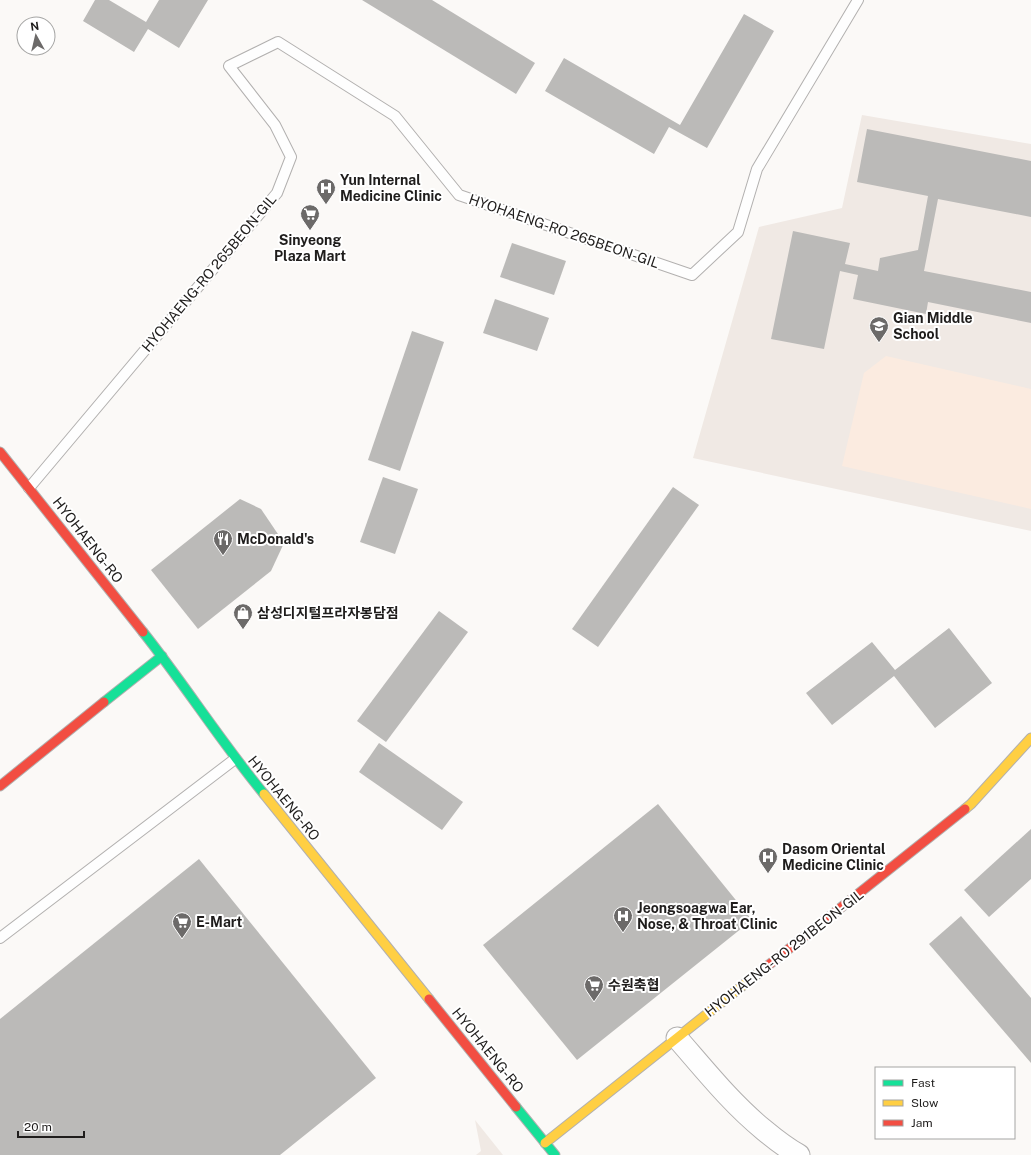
<svg xmlns="http://www.w3.org/2000/svg" width="1031" height="1155" font-family="'Public Sans','Noto Sans KR',sans-serif">
	<rect width="100%" height="100%" fill="#fbf9f7"/>
	<g fill="#f0e9e4">
		<polygon points="862,115 1031,144 1031,531 693,458 759,227 842,208"/>
		<polygon points="475,1120 503,1155 476,1155 481,1151"/>
	</g>
	<polygon fill="#fbebe0" points="886,356 1031,389 1031,509 842,466 864,373"/>
	<g fill="#bbbab8">
		<polygon points="95,0 109,0 146,22 159,0 208,0 179,48 148,29 134,52 83,21"/>
		<polygon points="362,0 432,0 535,63 516,94"/>
		<polygon points="744,14 774,31 707,148 669,127 654,154 545,91 564,58 680,125"/>
		<polygon points="867,129 1031,161 1031,217 938,199 924,271 1031,292 1031,323 928,302 926,314 853,299 858,275 840,271 824,349 771,339 793,231 850,243 845,264 878,271 880,258 918,250 928,196 857,182"/>
		<polygon points="512,243 566,261 554,295 500,277"/>
		<polygon points="495,299 549,318 537,351 483,333"/>
		<polygon points="412,331 444,342 400,471 368,460"/>
		<polygon points="383,477 418,489 395,554 360,542"/>
		<polygon points="673,487 699,505 598,647 572,629"/>
		<polygon points="240,499 261,509 284,543 271,571 198,629 151,570"/>
		<polygon points="439,611 468,632 386,742 357,721"/>
		<polygon points="949,628 992,683 935,728 894,676 832,725 806,693 872,642 895,670"/>
		<polygon points="379,743 463,802 442,830 359,772"/>
		<polygon points="658,804 752,920 577,1060 483,945"/>
		<polygon points="1031,829 1031,879 989,917 964,890"/>
		<polygon points="199,859 376,1078 280,1155 0,1155 0,1019"/>
		<polygon points="961,916 1031,998 1031,1063 929,944"/>
	</g>
	<g fill="none" stroke-linecap="round" stroke-linejoin="round">
		<defs>
			<g id="lane">
				<polyline points="29,488 277,193 291,157 275,125 229,66 278,42 395,116 459,195 692,275 738,232 757,169 858,0"/>
				<polyline points="0,938 235,759"/>
			</g>
			<path id="street" d="M677,1038C705,1070 731,1103 764,1130C776,1140 786,1148 799,1155"/>
			<g id="fast">
				<path d="M143,632C185,685 221,742 264,794"/>
				<polyline points="104,702 162,656"/>
				<polyline points="516,1107 555,1155"/>
			</g>
			<g id="slow">
				<polyline points="264,794 429,999"/>
				<polyline points="965,809 971,804 1031,738"/>
				<polyline points="545,1143 761,971"/>
			</g>
			<g id="jam">
				<polyline points="0,452 143,632"/>
				<polyline points="0,786 104,702"/>
				<polyline points="761,971 965,809"/>
				<polyline points="429,999 516,1107"/>
			</g>
		</defs>
		<use href="#lane" stroke="#b2b0af" stroke-width="12"/>
		<use href="#street" stroke="#b2b0af" stroke-width="23"/>
		<use href="#fast" stroke="#b2b0af" stroke-width="11"/>
		<use href="#slow" stroke="#b2b0af" stroke-width="11"/>
		<use href="#jam" stroke="#b2b0af" stroke-width="11"/>
		<use href="#lane" stroke="#fefefe" stroke-width="10"/>
		<use href="#street" stroke="#fefefe" stroke-width="21"/>
		<use href="#fast" stroke="#16e098" stroke-width="9"/>
		<use href="#slow" stroke="#ffcf43" stroke-width="9"/>
		<use href="#jam" stroke="#f24e42" stroke-width="9"/>
	</g>
	<defs>
		<symbol id="hospital-pin" viewBox="-11 -11 22 30"><path d="M0 17L-7.5 6A9.5 9.5 0 1 1 7.5 6Z" fill="#6c6a69" stroke="#fff"/><path d="M-5-5h3v3.5h4V-5h3V5h-3V1.5h-4V5h-3Z" fill="#fff"/></symbol>
		<symbol id="supermarket-pin" viewBox="-11 -11 22 30"><path d="M0 17L-7.5 6A9.5 9.5 0 1 1 7.5 6Z" fill="#6c6a69" stroke="#fff"/><path d="M-6-5.5h2.5l.6 2H6L4.5 2H-2.5L-4.4-4H-6ZM-1.5 3.2a1.3 1.3 0 1 0 .1 0ZM3 3.2a1.3 1.3 0 1 0 .1 0Z" fill="#fff"/></symbol>
		<symbol id="school-pin" viewBox="-11 -11 22 30"><path d="M0 17L-7.5 6A9.5 9.5 0 1 1 7.5 6Z" fill="#6c6a69" stroke="#fff"/><path d="M0-5L7-2L0 1L-7-2ZM-4 1L0 2.5L4 1V4Q0 6-4 4Z" fill="#fff"/></symbol>
		<symbol id="restaurant-pin" viewBox="-11 -11 22 30"><path d="M0 17L-7.5 6A9.5 9.5 0 1 1 7.5 6Z" fill="#6c6a69" stroke="#fff"/><path d="M-5-6h1v4h1v-4h1v4h1v-4h1v5L-1.5 .5V6h-2V.5L-5-1ZM5-6V6H3V1.5H1.5Q1.5-4 5-6Z" fill="#fff"/></symbol>
		<symbol id="shop-pin" viewBox="-11 -11 22 30"><path d="M0 17L-7.5 6A9.5 9.5 0 1 1 7.5 6Z" fill="#6c6a69" stroke="#fff"/><path d="M-5-2.5h2.3a2.7 3.5 0 0 1 5.4 0H5L5.5 6h-11ZM-1.5-2.5h3a1.5 2.3 0 0 0-3 0Z" fill="#fff"/></symbol>
	</defs>
	<g fill-rule="evenodd">
		<use href="#hospital-pin" x="315" y="177" width="22" height="30"/>
		<use href="#supermarket-pin" x="299" y="203" width="22" height="30"/>
		<use href="#school-pin" x="868" y="315" width="22" height="30"/>
		<use href="#restaurant-pin" x="212" y="528" width="22" height="30"/>
		<use href="#shop-pin" x="232" y="602" width="22" height="30"/>
		<use href="#hospital-pin" x="757" y="846" width="22" height="30"/>
		<use href="#hospital-pin" x="612" y="905" width="22" height="30"/>
		<use href="#supermarket-pin" x="171" y="911" width="22" height="30"/>
		<use href="#supermarket-pin" x="583" y="974" width="22" height="30"/>
	</g>
	<g text-anchor="middle" dominant-baseline="central" stroke-width="4" stroke-linejoin="round" paint-order="stroke">
		<g font-size="14" font-weight="bold" fill="#1f1d1c" stroke="#fff" text-anchor="start">
			<text x="340" y="180">Yun Internal<tspan x="340" dy="16">Medicine Clinic</tspan></text>
			<text x="310" y="240" text-anchor="middle">Sinyeong<tspan x="310" dy="16">Plaza Mart</tspan></text>
			<text x="893" y="318">Gian Middle<tspan x="893" dy="16">School</tspan></text>
			<text x="237" y="539">McDonald's</text>
			<text x="257" y="613">삼성디지털프라자봉담점</text>
			<text x="782" y="849">Dasom Oriental<tspan x="782" dy="16">Medicine Clinic</tspan></text>
			<text x="637" y="908">Jeongsoagwa Ear,<tspan x="637" dy="16">Nose, &amp; Throat Clinic</tspan></text>
			<text x="196" y="922">E-Mart</text>
			<text x="608" y="985">수원축협</text>
		</g>
		<g font-size="14" fill="#1f1d1c" stroke="#fff">
			<text transform="translate(564 231) rotate(19)">HYOHAENG-RO 265BEON-GIL</text>
			<text transform="translate(209 273) rotate(-50)">HYOHAENG-RO 265BEON-GIL</text>
			<text transform="translate(88 540) rotate(52)">HYOHAENG-RO</text>
			<text transform="translate(284 798) rotate(51)">HYOHAENG-RO</text>
			<text transform="translate(784 953) rotate(-38)">HYOHAENG-RO 291BEON-GIL</text>
			<text transform="translate(488 1050) rotate(51)">HYOHAENG-RO</text>
		</g>
	</g>
	<rect x="875" y="1067" width="140" height="72" fill="#ffffff" stroke="#a5a5a4"/>
	<rect x="883" y="1080" width="20" height="6" fill="#16e098" stroke="#a5a5a4"/>
	<text x="911" y="1087" font-size="12" fill="#1f1d1c">Fast</text>
	<rect x="883" y="1100" width="20" height="6" fill="#ffcf43" stroke="#a5a5a4"/>
	<text x="911" y="1107" font-size="12" fill="#1f1d1c">Slow</text>
	<rect x="883" y="1120" width="20" height="6" fill="#f24e42" stroke="#a5a5a4"/>
	<text x="911" y="1127" font-size="12" fill="#1f1d1c">Jam</text>
	<g transform="translate(36 36) rotate(352)"><circle r="19" fill="#ffffff" stroke="#a5a5a4"/>
	<path d="M0-3L7 15L0 10L-7 15Z" fill="#6c6a69"/>
	<text y="-6" font-size="11" font-weight="bold" text-anchor="middle" fill="#1f1d1c">N</text>
	</g>
	<path d="M18 1131v6h66v-6" fill="none" stroke="#1f1d1c" stroke-width="2"/>
	<text x="24" y="1131" font-size="12" fill="#1f1d1c" stroke="#ffffff" stroke-width="3" paint-order="stroke">20 m</text>
</svg>
